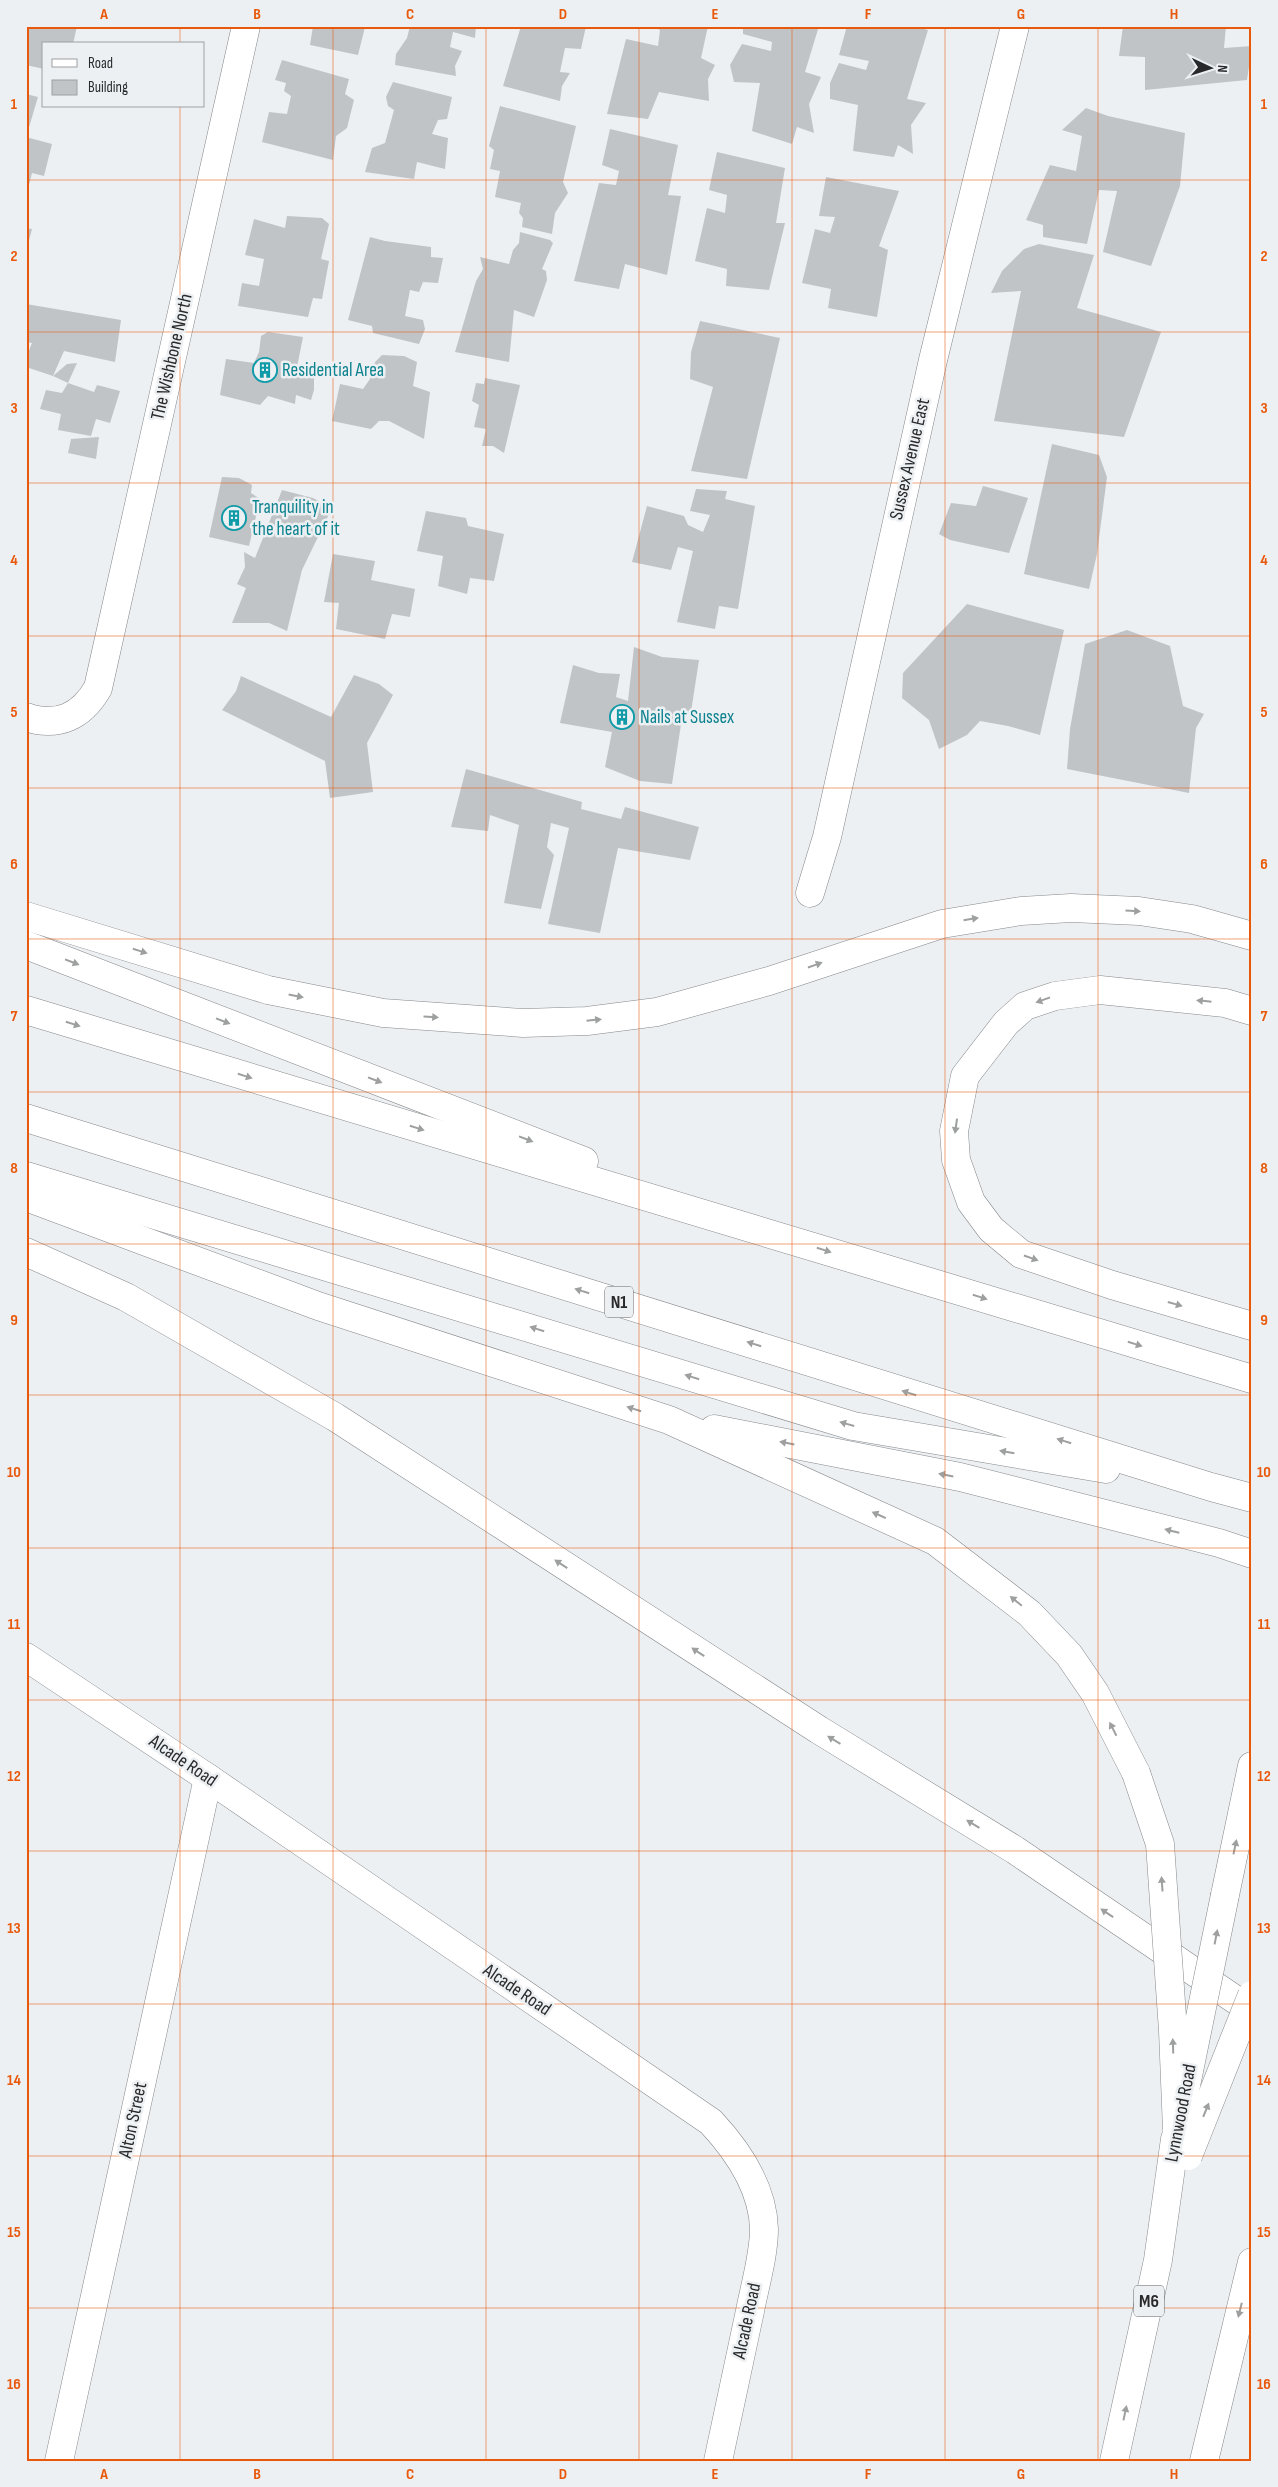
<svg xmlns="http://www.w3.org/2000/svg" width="1278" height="2487" font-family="'Sofia Sans Condensed',sans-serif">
	<rect width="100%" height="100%" fill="#edf0f3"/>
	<g fill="#c1c4c6">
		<polygon points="26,26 77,26 73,44 44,44 44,69 26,65"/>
		<polygon points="313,26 365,27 358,55 310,45"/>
		<polygon points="410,26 476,26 475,38 453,32 450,47 462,51 455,66 456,76 395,65 396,54 407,38"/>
		<polygon points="521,26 586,26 581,49 565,48 560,72 570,73 562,86 560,101 503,86"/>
		<polygon points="652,26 708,26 701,58 715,65 708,79 709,101 659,92 648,119 607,114 626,39 658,46 660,30"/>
		<polygon points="743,26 819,26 805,72 821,77 809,104 814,133 797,127 792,144 752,131 760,83 734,82 730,65 742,44 771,51 772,42 743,34"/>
		<polygon points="847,26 912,26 928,30 907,99 926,103 911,125 913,154 898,145 894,157 853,151 858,105 830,99 830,83 839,63 866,70 869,61 839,55"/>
		<polygon points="1123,26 1226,26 1224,48 1252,46 1247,80 1145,90 1145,57 1119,56"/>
		<polygon points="282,60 349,79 345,94 354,100 347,128 336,136 333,160 262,142 269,112 287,114 291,96 284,91 286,83 275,80"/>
		<polygon points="393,82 452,97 447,119 438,120 432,134 448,138 445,169 417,162 414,179 365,172 372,148 385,143 394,110 388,106 386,97"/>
		<polygon points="26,94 38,97 27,134 26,134"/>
		<polygon points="500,106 576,126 563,182 568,193 555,213 552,234 522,227 523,218 519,213 521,203 495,197 500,171 490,169 494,150 489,146"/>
		<polygon points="1086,108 1108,116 1185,133 1180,186 1151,266 1103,252 1117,191 1099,190 1087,244 1043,237 1043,225 1026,220 1050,165 1076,171 1082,136 1062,130"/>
		<polygon points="610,129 678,145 668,195 681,196 667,275 625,264 619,289 574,281 599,183 616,185 619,171 602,165"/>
		<polygon points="26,137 52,144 44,176 32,173 27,193"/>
		<polygon points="717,152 785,168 776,223 785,223 769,290 726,286 727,269 695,261 707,208 725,213 727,195 709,190"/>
		<polygon points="826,177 899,191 879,246 888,250 877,317 828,308 831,289 802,283 815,229 830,233 835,217 819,216"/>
		<polygon points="287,216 322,218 329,224 321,259 329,261 322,299 313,298 308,317 238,306 242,283 259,286 264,259 245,255 254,219 285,228"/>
		<polygon points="26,228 32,229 27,248 26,248"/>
		<polygon points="520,232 550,240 553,243 542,269 546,271 547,280 534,317 514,310 509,362 455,352 476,281 483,269 480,257 509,264 513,250 519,243"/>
		<polygon points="370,237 385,241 431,247 431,257 443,258 438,283 423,282 419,292 410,290 405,316 423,320 425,329 419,344 373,333 372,326 348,320"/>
		<polygon points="1039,244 1094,255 1077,308 1161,332 1124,437 994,421 1021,291 991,293 1002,271 1024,249"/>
		<polygon points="26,304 121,320 115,362 64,351 53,376 26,367 26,358 32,343 26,342"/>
		<polygon points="700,321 780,338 747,479 691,471 713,387 690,379 691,352"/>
		<polygon points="268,332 303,337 297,367 314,372 314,390 311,400 296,395 295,404 268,396 260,405 220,395 226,359 254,363 259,352 261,336"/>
		<polygon points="382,355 404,356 417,362 413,386 430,392 424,439 389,421 379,421 371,429 332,421 340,384 363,389 370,379 375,362"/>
		<polygon points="77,363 68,383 53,376 67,364"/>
		<polygon points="485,378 520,385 504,453 493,446 482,446 486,429 474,427 479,405 472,401 476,383 484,384"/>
		<polygon points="68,383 94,392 97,385 120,391 110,423 96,419 91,436 58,430 61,414 40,409 46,390 62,393"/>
		<polygon points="99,437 96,459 68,453 71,439"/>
		<polygon points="1052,444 1099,455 1107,477 1097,554 1089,589 1024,574"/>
		<polygon points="222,477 239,478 252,485 251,493 260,499 249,546 209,537"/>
		<polygon points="983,486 1028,498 1009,553 950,540 939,534 951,503 976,506"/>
		<polygon points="696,489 727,491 725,499 755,506 738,609 719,606 715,629 677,622 693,551 678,547 671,570 632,562 647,506 684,516 688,525 703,532 710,515 690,511"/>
		<polygon points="282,490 313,498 332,508 302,570 287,631 269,623 232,623 246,588 237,584 245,567 244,552 255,558"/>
		<polygon points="426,511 466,518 468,526 504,534 494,581 470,578 467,594 438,586 443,556 417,551"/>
		<polygon points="333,554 375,561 371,580 415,589 410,617 392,614 385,639 336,629 339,603 324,602"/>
		<polygon points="967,604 1064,630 1040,735 1008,726 980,721 967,735 939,749 929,720 902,698 903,673"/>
		<polygon points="1127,630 1170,646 1183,706 1204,714 1196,728 1189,793 1067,769 1070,729 1085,644"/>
		<polygon points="634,647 662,657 699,660 691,712 683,711 672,784 640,781 605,767 612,732 560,723 573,665 599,673 620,674 616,697 628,701"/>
		<polygon points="354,675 379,684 393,695 367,743 373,792 330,798 325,761 222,710 236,691 241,676 331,717"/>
		<polygon points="466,769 582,802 581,809 621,819 625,807 699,827 690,860 618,848 600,933 548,924 569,828 551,823 547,847 554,855 541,909 504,903 519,825 490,815 488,831 451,827"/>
	</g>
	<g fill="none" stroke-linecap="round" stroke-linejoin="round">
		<defs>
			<g id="minor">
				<path d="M26,717C58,728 82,716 98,688L246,26"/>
				<polyline points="810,893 827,837 933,360 1015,26"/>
				<path d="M26,1657L208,1778L711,2122C738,2151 763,2187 764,2229C764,2255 755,2285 750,2311C739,2361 729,2411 718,2461"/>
				<polyline points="59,2461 208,1778"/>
			</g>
			<g id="primary">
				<polyline points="1225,1895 1252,1766"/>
				<polyline points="1114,2461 1158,2260 1175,2139"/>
				<polyline points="1204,2461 1252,2262"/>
			</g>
			<g id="motorway">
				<polyline points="26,916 268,990 383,1013 523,1023 587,1021 657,1012 769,981 942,924 1021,911 1071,908 1139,911 1192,919 1252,936"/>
				<polyline points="26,945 584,1161"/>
				<polyline points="26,1010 1252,1379"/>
				<polyline points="1252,1011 1225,1003 1100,990 1055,996 1025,1006 1006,1023 965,1076 954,1131 956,1160 971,1202 991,1229 1021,1254 1112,1285 1252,1326"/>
				<polyline points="26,1118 1211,1487 1252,1498"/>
				<polyline points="26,1176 853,1426 1106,1469"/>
				<polyline points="26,1197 318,1306 669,1420 935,1541 1029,1613 1069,1655 1095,1693 1136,1773"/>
				<polyline points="26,1252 126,1297 335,1417 819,1730 1015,1850 1252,2011"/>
				<polyline points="714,1429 960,1477 1219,1543 1252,1554"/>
			</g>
		</defs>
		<use href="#minor" stroke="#85888a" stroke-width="29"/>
		<use href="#primary" stroke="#85888a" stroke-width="29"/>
		<use href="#motorway" stroke="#85888a" stroke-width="29"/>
		<use href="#minor" stroke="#fff" stroke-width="28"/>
		<use href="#primary" stroke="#fff" stroke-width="28"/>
		<use href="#motorway" stroke="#fff" stroke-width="28"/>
		<defs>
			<g id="primary-bridge">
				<polyline points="1181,2110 1225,1895"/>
				<polyline points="1188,2156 1252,1995"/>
			</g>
			<polyline id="motorway-bridge" points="1136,1773 1160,1844 1173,2031 1177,2130"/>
		</defs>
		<use href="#primary-bridge" stroke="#85888a" stroke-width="29" stroke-linecap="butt"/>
		<use href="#motorway-bridge" stroke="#85888a" stroke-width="29" stroke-linecap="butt"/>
		<use href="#primary-bridge" stroke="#fff" stroke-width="28"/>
		<use href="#motorway-bridge" stroke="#fff" stroke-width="28"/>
	</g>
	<defs><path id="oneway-solid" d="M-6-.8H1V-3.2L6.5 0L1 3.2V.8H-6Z" transform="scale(1.25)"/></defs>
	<g fill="#9e9f9f">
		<use href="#oneway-solid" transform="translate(1133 911) rotate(3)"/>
		<use href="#oneway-solid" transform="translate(971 919) rotate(-9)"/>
		<use href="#oneway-solid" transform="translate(140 951) rotate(17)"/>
		<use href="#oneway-solid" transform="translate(72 962) rotate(21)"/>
		<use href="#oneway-solid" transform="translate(815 965) rotate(-19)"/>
		<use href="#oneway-solid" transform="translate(296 996) rotate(11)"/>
		<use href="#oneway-solid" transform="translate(1043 1000) rotate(160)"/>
		<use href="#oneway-solid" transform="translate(1204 1001) rotate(-174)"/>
		<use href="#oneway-solid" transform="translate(431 1017) rotate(4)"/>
		<use href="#oneway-solid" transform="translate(594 1020) rotate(-6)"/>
		<use href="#oneway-solid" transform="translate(223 1021) rotate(21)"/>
		<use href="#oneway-solid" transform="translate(73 1024) rotate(17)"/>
		<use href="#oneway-solid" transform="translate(245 1076) rotate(17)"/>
		<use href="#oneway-solid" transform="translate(375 1080) rotate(21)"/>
		<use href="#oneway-solid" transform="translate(956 1126) rotate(98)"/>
		<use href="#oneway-solid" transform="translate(417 1128) rotate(17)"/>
		<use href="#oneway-solid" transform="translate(526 1139) rotate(21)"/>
		<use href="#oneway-solid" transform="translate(824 1250) rotate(17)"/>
		<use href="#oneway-solid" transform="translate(1031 1258) rotate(19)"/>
		<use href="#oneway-solid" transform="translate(582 1291) rotate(-163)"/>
		<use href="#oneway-solid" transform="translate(980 1297) rotate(17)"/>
		<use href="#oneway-solid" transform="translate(1175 1304) rotate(16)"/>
		<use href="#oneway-solid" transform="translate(537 1329) rotate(-163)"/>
		<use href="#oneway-solid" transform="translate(754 1344) rotate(-163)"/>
		<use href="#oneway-solid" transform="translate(1135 1344) rotate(17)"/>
		<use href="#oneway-solid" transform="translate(692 1377) rotate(-163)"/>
		<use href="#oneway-solid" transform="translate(909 1393) rotate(-163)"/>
		<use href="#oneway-solid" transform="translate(634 1409) rotate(-162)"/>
		<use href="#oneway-solid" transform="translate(847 1424) rotate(-164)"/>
		<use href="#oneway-solid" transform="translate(1064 1441) rotate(-163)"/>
		<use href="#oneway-solid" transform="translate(787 1443) rotate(-169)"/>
		<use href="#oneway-solid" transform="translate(1007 1452) rotate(-170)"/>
		<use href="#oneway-solid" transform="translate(946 1475) rotate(-169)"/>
		<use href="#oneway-solid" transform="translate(879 1515) rotate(-156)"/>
		<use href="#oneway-solid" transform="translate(1172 1531) rotate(-166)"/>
		<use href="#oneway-solid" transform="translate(561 1564) rotate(-147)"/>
		<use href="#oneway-solid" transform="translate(1016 1601) rotate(-141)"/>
		<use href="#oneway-solid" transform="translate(698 1652) rotate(-147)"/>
		<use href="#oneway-solid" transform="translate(1113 1729) rotate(-117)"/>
		<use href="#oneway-solid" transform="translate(834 1740) rotate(-149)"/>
		<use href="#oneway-solid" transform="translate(973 1824) rotate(-149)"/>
		<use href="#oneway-solid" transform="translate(1235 1847) rotate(-78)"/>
		<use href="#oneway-solid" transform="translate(1162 1884) rotate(-94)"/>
		<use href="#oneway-solid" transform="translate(1107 1913) rotate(-146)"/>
		<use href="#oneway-solid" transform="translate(1216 1937) rotate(-79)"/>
		<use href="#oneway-solid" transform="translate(1173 2046) rotate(-92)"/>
		<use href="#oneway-solid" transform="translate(1206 2110) rotate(-68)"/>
		<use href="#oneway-solid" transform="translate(1240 2310) rotate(104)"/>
		<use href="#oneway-solid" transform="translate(1125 2413) rotate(-78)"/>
	</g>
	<path fill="none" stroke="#e8590c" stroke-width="1" stroke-opacity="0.55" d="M180,26V44M333,26V2461M486,26V2461M639,26V2461M792,26V2461M945,26V2461M1098,26V2461M180,106V2461M26,180H1252M26,332H1252M26,483H1252M26,636H1252M26,788H1252M26,939H1252M26,1092H1252M26,1244H1252M26,1395H1252M26,1548H1252M26,1700H1252M26,1851H1252M26,2004H1252M26,2156H1252M26,2308H1252"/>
	<defs>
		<symbol id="building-ring" viewBox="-11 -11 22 22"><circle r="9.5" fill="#edf0f3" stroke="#0f9aa8" stroke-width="1.5"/><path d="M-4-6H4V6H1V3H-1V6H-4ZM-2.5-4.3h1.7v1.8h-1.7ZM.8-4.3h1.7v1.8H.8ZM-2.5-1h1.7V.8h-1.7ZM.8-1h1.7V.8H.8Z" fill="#0f9aa8"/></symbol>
	</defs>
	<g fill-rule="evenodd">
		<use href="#building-ring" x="251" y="356" width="28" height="28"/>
		<use href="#building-ring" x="220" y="504" width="28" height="28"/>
		<use href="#building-ring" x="608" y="703" width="28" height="28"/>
	</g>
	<g text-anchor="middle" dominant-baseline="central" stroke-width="5" stroke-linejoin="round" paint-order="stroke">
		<g fill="#edf0f3" stroke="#636566" stroke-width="1">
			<rect x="605" y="1286.5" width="28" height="31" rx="4"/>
			<rect x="1134" y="2285.5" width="30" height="31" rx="4"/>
		</g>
		<g font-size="18" font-weight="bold" fill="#28292a">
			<text x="619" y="1302">N1</text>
			<text x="1149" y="2301">M6</text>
		</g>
		<g font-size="19" fill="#28292a" stroke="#edf0f3">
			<text transform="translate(172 357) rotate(-77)">The Wishbone North</text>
			<text transform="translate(910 459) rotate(-77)">Sussex Avenue East</text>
			<text transform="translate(183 1761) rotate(34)">Alcade Road</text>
			<text transform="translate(517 1990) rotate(34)">Alcade Road</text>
			<text transform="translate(1181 2113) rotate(-79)">Lynnwood Road</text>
			<text transform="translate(133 2120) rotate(-78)">Alton Street</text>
			<text transform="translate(747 2321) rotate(-78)">Alcade Road</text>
		</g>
		<g font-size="19" fill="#0d838f" stroke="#edf0f3" text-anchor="start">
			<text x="282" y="370">Residential Area</text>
			<text x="252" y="507">Tranquility in<tspan x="252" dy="22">the heart of it</tspan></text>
			<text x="640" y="717">Nails at Sussex</text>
		</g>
	</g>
	<rect width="1278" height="2487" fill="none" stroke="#edf0f3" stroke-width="55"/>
	<rect x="42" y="42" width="162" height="65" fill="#edf0f3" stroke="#9ea0a3"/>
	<rect x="52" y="59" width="25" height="8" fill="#ffffff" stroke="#9ea0a3"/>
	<text x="88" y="68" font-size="15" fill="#28292a">Road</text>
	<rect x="52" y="80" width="25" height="15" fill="#c1c4c6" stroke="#9ea0a3"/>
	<text x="88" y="92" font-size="15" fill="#28292a">Building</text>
	<g transform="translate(1210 68) rotate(94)" stroke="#edf0f3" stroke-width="4" paint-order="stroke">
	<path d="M0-4L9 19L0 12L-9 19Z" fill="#28292a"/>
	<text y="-8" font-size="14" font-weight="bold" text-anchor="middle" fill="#28292a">N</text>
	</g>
	<rect x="28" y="28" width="1222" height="2432" fill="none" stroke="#e8590c" stroke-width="2"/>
	<g font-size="16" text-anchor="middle" font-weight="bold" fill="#e8590c">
		<text x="104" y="19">A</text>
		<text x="257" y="19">B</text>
		<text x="410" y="19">C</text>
		<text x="563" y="19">D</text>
		<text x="715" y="19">E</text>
		<text x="868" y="19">F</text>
		<text x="1021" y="19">G</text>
		<text x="1174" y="19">H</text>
		<text x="14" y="109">1</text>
		<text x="1264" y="109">1</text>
		<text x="14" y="261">2</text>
		<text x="1264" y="261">2</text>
		<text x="14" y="413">3</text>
		<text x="1264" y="413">3</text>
		<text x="14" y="565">4</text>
		<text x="1264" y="565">4</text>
		<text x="14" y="717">5</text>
		<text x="1264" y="717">5</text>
		<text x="14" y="869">6</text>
		<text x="1264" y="869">6</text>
		<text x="14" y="1021">7</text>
		<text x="1264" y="1021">7</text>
		<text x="14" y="1173">8</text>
		<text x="1264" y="1173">8</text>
		<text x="14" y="1325">9</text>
		<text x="1264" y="1325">9</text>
		<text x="14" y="1477">10</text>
		<text x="1264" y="1477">10</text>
		<text x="14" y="1629">11</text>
		<text x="1264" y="1629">11</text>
		<text x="14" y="1781">12</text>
		<text x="1264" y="1781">12</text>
		<text x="14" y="1933">13</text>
		<text x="1264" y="1933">13</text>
		<text x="14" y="2085">14</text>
		<text x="1264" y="2085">14</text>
		<text x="14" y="2237">15</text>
		<text x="1264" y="2237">15</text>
		<text x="14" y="2389">16</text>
		<text x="1264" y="2389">16</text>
		<text x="104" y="2479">A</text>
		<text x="257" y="2479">B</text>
		<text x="410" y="2479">C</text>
		<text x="563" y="2479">D</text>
		<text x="715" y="2479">E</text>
		<text x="868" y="2479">F</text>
		<text x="1021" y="2479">G</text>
		<text x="1174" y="2479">H</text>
	</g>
</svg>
